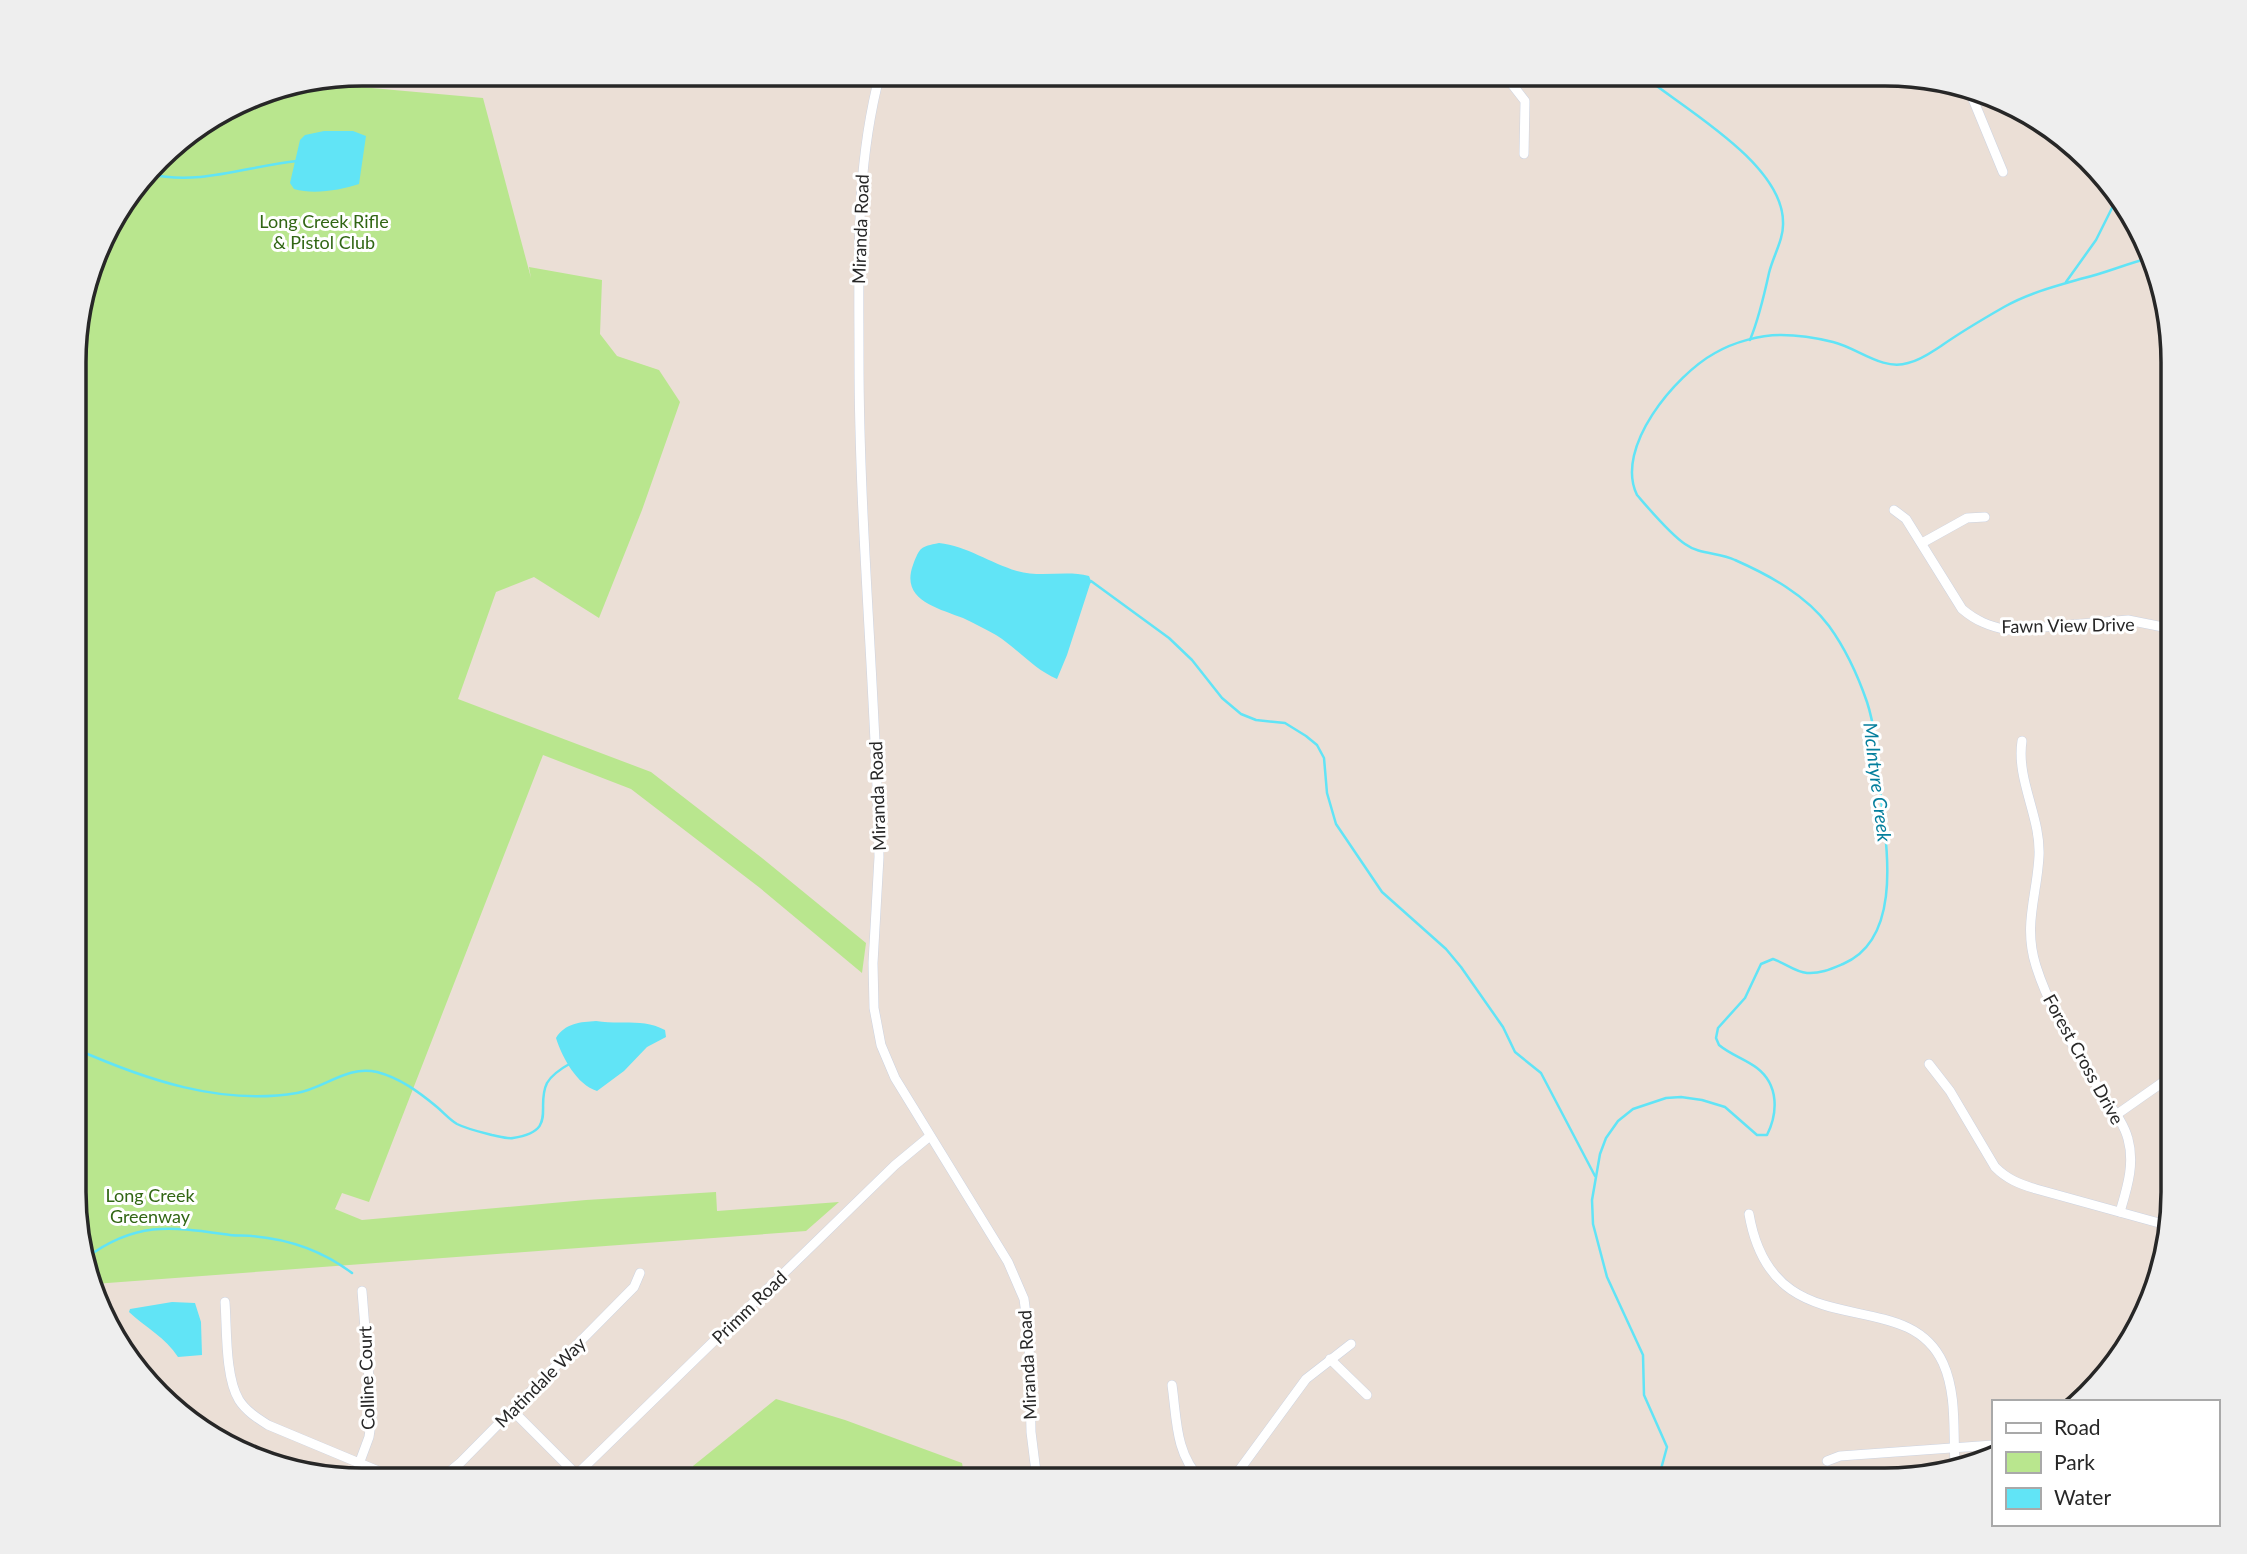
<svg xmlns="http://www.w3.org/2000/svg" width="2247" height="1554" font-family="Lato,sans-serif">
	<rect width="100%" height="100%" fill="#ebdfd6"/>
	<g fill="#b9e68e">
		<polygon points="316,83 483,98 531,278 529,267 602,280 600,334 617,356 659,370 680,402 642,510 599,618 534,577 496,592 458,699 651,772 762,858 866,943 862,973 760,888 631,789 543,755 369,1202 342,1193 335,1209 362,1220 586,1200 716,1192 717,1211 839,1202 806,1231 94,1284 76,1229 76,325 103,234 172,145 252,95"/>
		<polygon points="776,1399 845,1420 962,1463 965,1480 695,1480 693,1466"/>
	</g>
	<g fill="#61e4f6">
		<path d="M324,131H353L366,136L359,184C340,190 314,195 294,189L290,183L300,140L305,135Z"/>
		<path d="M939,543C967,546 990,563 1017,571C1041,578 1066,570 1089,576L1091,581L1067,655L1057,679C1033,669 1017,648 996,635C985,629 974,623 963,618C938,608 900,600 913,565C920,547 920,547 939,543Z"/>
		<path d="M596,1021C620,1025 643,1018 665,1030L666,1037L647,1047L624,1071L597,1091C577,1085 562,1057 556,1038C565,1023 581,1022 596,1021Z"/>
		<path d="M172,1302L195,1303L201,1322L202,1355L178,1357C166,1338 145,1327 129,1312L130,1309Z"/>
	</g>
	<g fill="none" stroke-linecap="round" stroke-linejoin="round">
		<g stroke="#61e4f6" stroke-width="2.5">
			<path d="M1641,74C1681,107 1783,163 1783,222C1784,239 1773,256 1769,273C1764,296 1759,318 1750,340"/>
			<path d="M150,174C199,186 248,166 297,161"/>
			<polyline points="2066,282 2096,240 2116,200"/>
			<polyline points="1090,582 1091,581 1169,638 1192,660 1222,698 1241,714 1256,720 1285,723 1306,736 1317,745 1324,758 1327,793 1336,824 1382,892 1446,949 1461,967 1503,1027 1515,1052 1541,1073 1595,1176"/>
			<path d="M76,1049C144,1079 221,1106 297,1093C325,1088 347,1065 377,1072C400,1078 419,1092 437,1107C443,1112 450,1120 457,1124C467,1129 480,1132 492,1135C498,1136 507,1139 513,1138C559,1131 535,1107 547,1083C552,1074 562,1068 571,1063"/>
			<path d="M86,1258C137,1220 173,1227 230,1235C237,1236 245,1235 252,1236C288,1239 323,1251 352,1273"/>
			<path d="M1658,1480L1667,1447L1644,1395L1643,1355L1607,1277L1593,1224L1592,1200L1600,1154L1606,1138L1618,1121L1633,1109L1666,1098L1681,1097L1702,1100L1725,1107L1757,1135H1767C1778,1113 1779,1085 1757,1068C1745,1059 1731,1055 1719,1045L1716,1038L1718,1028L1745,998L1761,964L1773,959C1785,963 1795,972 1807,973C1820,974 1831,969 1843,964C1900,940 1888,855 1882,807C1877,772 1878,736 1867,702C1858,676 1845,648 1829,626C1806,595 1769,575 1735,560C1719,552 1700,555 1685,544C1670,534 1650,510 1637,495C1614,448 1675,375 1715,353C1734,342 1760,335 1781,335C1798,335 1817,338 1833,342C1858,348 1882,371 1908,363C1921,360 1930,353 1941,346C1961,332 1983,319 2004,307C2029,293 2056,286 2084,278C2106,273 2128,263 2150,258"/>
		</g>
		<defs>
			<g id="minor">
				<path d="M880,74C855,168 859,261 859,358C859,510 873,661 878,813L879,857L873,963L874,1008L881,1045L895,1078L1008,1262L1024,1299L1029,1338L1031,1432L1037,1480"/>
				<polyline points="1504,74 1525,101 1524,154"/>
				<polyline points="1968,87 2003,172"/>
				<path d="M1894,510L1906,519L1962,609C1976,621 1989,626 2007,630L2128,620L2173,629"/>
				<polyline points="1922,543 1967,518 1985,517"/>
				<path d="M2022,741C2016,780 2041,817 2039,856C2037,896 2023,925 2036,966C2049,1007 2073,1047 2096,1084C2106,1102 2123,1119 2128,1139C2135,1164 2127,1188 2120,1212"/>
				<polyline points="2171,787 2173,785"/>
				<path d="M1929,1064L1950,1091L1995,1167C2007,1179 2019,1184 2036,1189L2170,1226"/>
				<polyline points="2116,1115 2173,1075"/>
				<path d="M1749,1214C1773,1353 1905,1280 1943,1363C1957,1394 1953,1431 1955,1464"/>
				<path d="M225,1302C227,1329 225,1377 239,1400C246,1411 257,1418 268,1425L400,1480"/>
				<polyline points="1330,1359 1367,1395"/>
				<path d="M1172,1385C1177,1420 1175,1453 1201,1480"/>
				<polyline points="512,1410 582,1480"/>
				<polyline points="1827,1461 1840,1456 1993,1445"/>
				<polyline points="359,1464 369,1437 372,1416 362,1291"/>
				<polyline points="431,1480 449,1472 461,1462 634,1287 640,1273"/>
				<polyline points="571,1480 895,1165 930,1136"/>
				<polyline points="1232,1480 1306,1379 1351,1344"/>
			</g>
		</defs>
		<use href="#minor" stroke="#ccd3e1" stroke-width="10"/>
		<use href="#minor" stroke="#fff" stroke-width="9"/>
	</g>
	<g text-anchor="middle" dominant-baseline="central" stroke-width="6" stroke-linejoin="round" paint-order="stroke">
		<g font-size="18" fill="#316614" stroke="#fff">
			<text x="324" y="221">Long Creek Rifle<tspan x="324" dy="21">&amp; Pistol Club</tspan></text>
			<text x="150" y="1195">Long Creek<tspan x="150" dy="21">Greenway</tspan></text>
		</g>
		<g font-size="18" fill="#272727" stroke="#fff">
			<text transform="translate(860 229) rotate(-88)">Miranda Road</text>
			<text transform="translate(2068 625) rotate(-1)">Fawn View Drive</text>
			<text transform="translate(877 796) rotate(-92)">Miranda Road</text>
			<text transform="translate(2084 1059) rotate(61)">Forest Cross Drive</text>
			<text transform="translate(749 1307) rotate(-44)">Primm Road</text>
			<text transform="translate(1027 1365) rotate(-93)">Miranda Road</text>
			<text transform="translate(366 1378) rotate(-92)">Colline Court</text>
			<text transform="translate(540 1382) rotate(-45)">Matindale Way</text>
		</g>
		<g font-size="19" font-style="italic" fill="#057f9d" stroke="#fff">
			<text transform="translate(1878 782) rotate(83)">McIntyre Creek</text>
		</g>
	</g>
	<path d="M0 0H2247V1554H0ZM362 86H1885A276 276 0 0 1 2161 362V1192A276 276 0 0 1 1885 1468H362A276 276 0 0 1 86 1192V362A276 276 0 0 1 362 86Z" fill="#eee" fill-rule="evenodd"/>
	<path fill="none" stroke="#272727" stroke-width="3.5" d="M362 86H1885A276 276 0 0 1 2161 362V1192A276 276 0 0 1 1885 1468H362A276 276 0 0 1 86 1192V362A276 276 0 0 1 362 86Z"/>
	<rect x="1992" y="1400" width="228" height="126" fill="#ffffff" stroke="#a9a9a9" stroke-width="2"/>
	<rect x="2006" y="1423" width="35" height="10" fill="#ffffff" stroke="#a9a9a9" stroke-width="2"/>
	<text x="2054" y="1435" font-size="21" fill="#272727">Road</text>
	<rect x="2006" y="1452" width="35" height="21" fill="#b9e68e" stroke="#a9a9a9" stroke-width="2"/>
	<text x="2054" y="1470" font-size="21" fill="#272727">Park</text>
	<rect x="2006" y="1488" width="35" height="21" fill="#61e4f6" stroke="#a9a9a9" stroke-width="2"/>
	<text x="2054" y="1505" font-size="21" fill="#272727">Water</text>
</svg>
